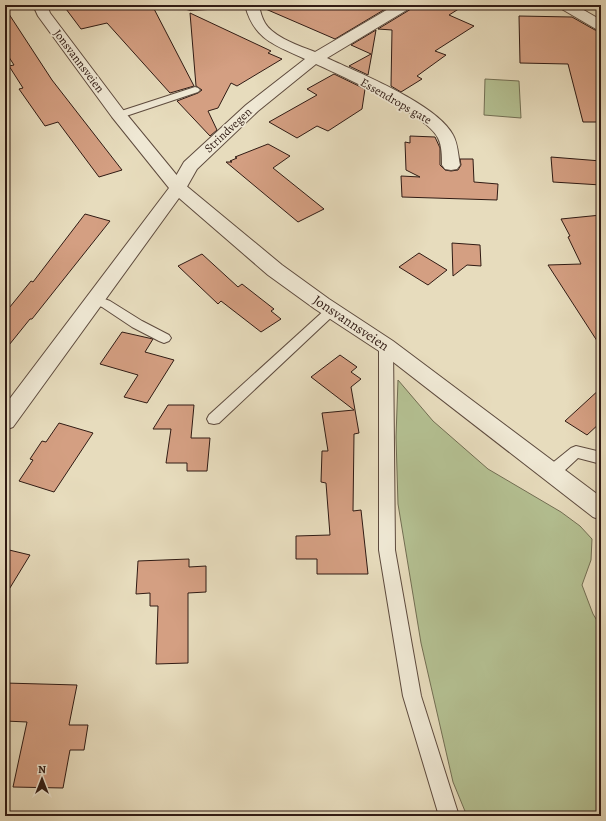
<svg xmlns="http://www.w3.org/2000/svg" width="606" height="821" font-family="Alegreya,serif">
	<rect width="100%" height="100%" fill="#e7dcbd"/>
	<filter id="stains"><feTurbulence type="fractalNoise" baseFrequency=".005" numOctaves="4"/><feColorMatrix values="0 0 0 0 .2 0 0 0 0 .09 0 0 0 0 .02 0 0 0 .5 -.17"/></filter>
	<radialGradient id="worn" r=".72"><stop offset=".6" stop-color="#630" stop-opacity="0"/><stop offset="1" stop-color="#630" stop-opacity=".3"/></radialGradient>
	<g fill="#b4c092" stroke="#726e53">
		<polygon points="485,79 519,81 521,118 484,115"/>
		<polygon points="398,380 433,421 488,469 561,512 580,526 592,539 591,560 582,585 593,614 601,627 601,816 467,816 453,782 421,643 398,504 396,437"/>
	</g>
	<g fill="#d49f82" stroke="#301b14">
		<polygon points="63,5 152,5 194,86 170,93 107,23 81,29"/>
		<polygon points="261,5 392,5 335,39 261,7"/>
		<polygon points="413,5 465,5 449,15 474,26 435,51 446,55 417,76 422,79 401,92 391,86 392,30 378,29 411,9"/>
		<polygon points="5,8 52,80 122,170 99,177 58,122 45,126 19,89 23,88 9,66 14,65 5,51"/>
		<polygon points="190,13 271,51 268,53 282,59 237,86 231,83 218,108 208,111 217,130 210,136 177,101 198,93 202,90 196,86"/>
		<polygon points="519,16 572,17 595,30 601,31 601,122 583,122 568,64 520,63"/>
		<polygon points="376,30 372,53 368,75 349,66 371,54 351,45"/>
		<polygon points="334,74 365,89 362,109 328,131 317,126 297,138 269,122 317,95 307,89"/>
		<polygon points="410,136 435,137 440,148 440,165 445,170 451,171 458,170 461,165 460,159 473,159 474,182 498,184 497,200 402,197 401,176 420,177 406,170 405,142 410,143"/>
		<polygon points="268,144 290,156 273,168 324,209 298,222 226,162 232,162 230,161 237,158 235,157"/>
		<polygon points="551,157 601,161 601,185 553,182"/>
		<polygon points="85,214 110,221 32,319 30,319 5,350 5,313 31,281 33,282"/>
		<polygon points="601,215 601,347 548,265 581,264 568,237 570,236 561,219"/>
		<polygon points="452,243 480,245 481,266 467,265 453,276"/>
		<polygon points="419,253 447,270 428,285 399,267"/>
		<polygon points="202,254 238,287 242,284 274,309 271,311 281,319 261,332 221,301 218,304 178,266"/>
		<polygon points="122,332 153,339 145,352 174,360 147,403 124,397 138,375 100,364"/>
		<polygon points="340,355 357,367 351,372 361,379 351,387 359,433 354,434 353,511 361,510 368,574 317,574 317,559 296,559 296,536 330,535 326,483 321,482 322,451 328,451 322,413 354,410 311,377"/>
		<polygon points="601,388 601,422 587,435 565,421"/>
		<polygon points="168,405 194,405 191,438 210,438 207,471 187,471 187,463 166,463 171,429 153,429"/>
		<polygon points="59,423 93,433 54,492 19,481 33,460 30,459 42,441 46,442"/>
		<polygon points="5,549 30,555 5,596"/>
		<polygon points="189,559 189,567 206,566 206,592 188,593 188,663 156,664 158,606 150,606 150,593 136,594 138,561"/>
		<polygon points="5,683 77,685 69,725 88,725 84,750 70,750 63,788 13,787 27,722 5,721"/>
	</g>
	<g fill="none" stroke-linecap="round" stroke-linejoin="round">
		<defs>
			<g id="service">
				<polygon points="187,5 229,5 225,8 190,10 187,9 186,7"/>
				<polygon points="195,87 198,88 200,90 198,92 123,117 115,117 114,115 115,113"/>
				<polygon points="94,295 110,301 142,321 169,335 171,338 169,341 164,343 159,341 132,327 102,307 90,302 88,299 90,296"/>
				<polygon points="332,306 336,307 338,310 336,313 219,423 214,424 209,423 207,419 209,415 328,307"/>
				<polygon points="386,341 391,343 393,346 395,550 421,696 459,816 439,816 403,696 379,550 379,346 381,343"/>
				<path d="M576,446L601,452V464L578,458C569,466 557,481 545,477L543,473L545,469L571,448Z"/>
			</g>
			<g id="minor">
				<path d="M245,5H259C260,11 262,18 265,23C273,37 300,46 315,52L395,5H412L410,8L327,58C359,73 437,104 453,135C458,144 458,155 460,165L457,169L451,170L445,169L442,165C442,156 442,146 438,138C427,114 342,76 316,64L258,111L197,169L184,192L178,193L172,192L169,188L184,162L246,105L305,59C275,45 254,40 245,5Z"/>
				<polygon points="558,5 575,5 601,20 601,30 596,29 560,8"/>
			</g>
			<polygon id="tertiary" points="33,5 47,5 50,13 124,111 184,184 282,265 329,299 393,341 601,497 601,520 593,517 379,351 315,309 268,275 179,198 13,427 5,430 5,405 169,188 112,117 38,16"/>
		</defs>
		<use href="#service" stroke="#5e4b3e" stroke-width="2"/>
		<use href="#minor" stroke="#5e4b3e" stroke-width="2"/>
		<use href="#tertiary" stroke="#5e4b3e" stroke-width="2"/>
		<use href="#service" fill="#efe8d4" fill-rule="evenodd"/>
		<use href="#minor" fill="#efe8d4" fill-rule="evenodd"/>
		<use href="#tertiary" fill="#efe8d4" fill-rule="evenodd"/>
	</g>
	<g text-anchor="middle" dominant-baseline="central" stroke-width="3.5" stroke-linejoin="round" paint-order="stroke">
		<g font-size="12" fill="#301b14" stroke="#efe8d4">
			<text transform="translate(79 61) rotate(53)">Jonsvannsveien</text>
			<text transform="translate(396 101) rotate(30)">Essendrops gate</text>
			<text transform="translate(228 130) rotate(-43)">Strindvegen</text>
		</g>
		<g font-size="14" fill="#301b14" stroke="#efe8d4">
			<text transform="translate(351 323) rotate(34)">Jonsvannsveien</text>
		</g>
	</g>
	<rect width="606" height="821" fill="none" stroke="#e7dcbd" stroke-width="20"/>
	<rect x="6" y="6" width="594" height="809" fill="none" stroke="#301b14" stroke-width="2"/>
	<rect x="10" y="10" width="586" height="801" fill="none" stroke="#301b14"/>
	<g transform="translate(42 779)" stroke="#efe8d4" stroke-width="3" paint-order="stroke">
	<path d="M0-3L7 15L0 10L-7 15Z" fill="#301b14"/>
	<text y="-6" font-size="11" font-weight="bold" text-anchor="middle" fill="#301b14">N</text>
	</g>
	<rect width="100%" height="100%" filter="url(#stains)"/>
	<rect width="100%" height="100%" fill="url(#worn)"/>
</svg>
